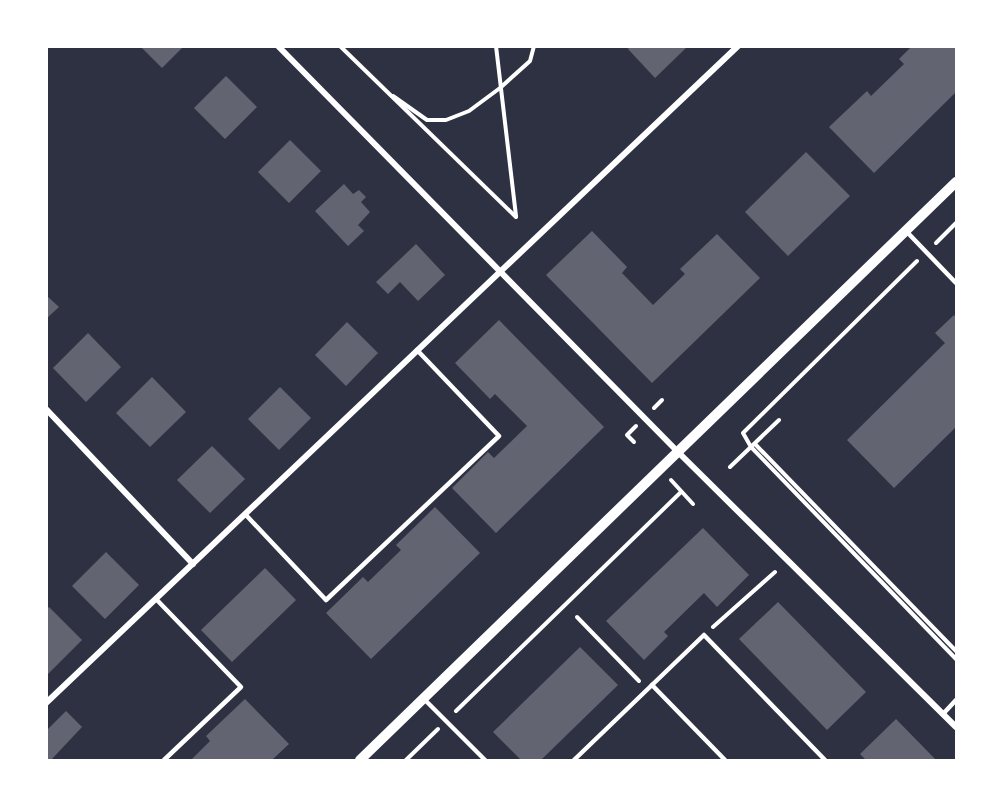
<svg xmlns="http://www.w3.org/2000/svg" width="1003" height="807" font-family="'Source Sans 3',sans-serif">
	<rect width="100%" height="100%" fill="#2d3142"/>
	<g fill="#626471">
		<polygon points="140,46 184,46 162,68"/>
		<polygon points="630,46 688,46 655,78 628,49"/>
		<polygon points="912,46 956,46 956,92 874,173 829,127 867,91 871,96 904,64 899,59"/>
		<polygon points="226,76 257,107 225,139 194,108"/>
		<polygon points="290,140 321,171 289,203 258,172"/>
		<polygon points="806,152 850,196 788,256 745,212"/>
		<polygon points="344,184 353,194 359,190 366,197 361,202 370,212 358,225 364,231 348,246 315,211"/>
		<polygon points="592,231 627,267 622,273 653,305 685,274 680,269 717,234 760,278 652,383 546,275"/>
		<polygon points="416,244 445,275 418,301 400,282 388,294 376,282"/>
		<polygon points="46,295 59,307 46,319"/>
		<polygon points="954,315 956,318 956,427 894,488 847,440 945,343 935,333"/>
		<polygon points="499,320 604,427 496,533 452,488 488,452 494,458 527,426 495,394 490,399 455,363"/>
		<polygon points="347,322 378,353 346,386 315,355"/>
		<polygon points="88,333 121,367 86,402 53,368"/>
		<polygon points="152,377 186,412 150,447 116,413"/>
		<polygon points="280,387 311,418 279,450 248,419"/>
		<polygon points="212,446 245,479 210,513 177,480"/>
		<polygon points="435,507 480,553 371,659 326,613 363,577 368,582 401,550 396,545"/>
		<polygon points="703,528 749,575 717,607 704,593 664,632 668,636 644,660 606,621"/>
		<polygon points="106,552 139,585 105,619 72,586"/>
		<polygon points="265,568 296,600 232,662 201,630"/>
		<polygon points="778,602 866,692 827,730 739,639"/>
		<polygon points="49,607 82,640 48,674 46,610"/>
		<polygon points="580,647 618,685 541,760 521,760 493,732"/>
		<polygon points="245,699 289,744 272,760 191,760 210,741 206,736"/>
		<polygon points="66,711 82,727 51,760 46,760 46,731"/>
		<polygon points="896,719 936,760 866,760 860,754"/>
	</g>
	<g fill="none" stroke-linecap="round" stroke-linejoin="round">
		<g stroke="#fff" stroke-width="4">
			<polyline points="340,46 516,217"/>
			<polyline points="496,46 516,216"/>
			<polyline points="393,96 427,120 446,120 469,111 500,88 530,61 534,46"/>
			<polyline points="936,243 956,223"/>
			<polyline points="917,261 743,433 751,447 956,659"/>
			<polyline points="654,408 662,400"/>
			<polyline points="634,442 627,435 636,426"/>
			<polyline points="755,444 956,651"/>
			<polyline points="730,467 779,420"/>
			<polyline points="671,480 693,504"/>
			<polyline points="577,617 639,681"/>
			<polyline points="713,627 775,572"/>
			<polyline points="456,711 681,492"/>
			<polyline points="406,760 438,729"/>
		</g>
		<g stroke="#fff" stroke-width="4.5">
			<polyline points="906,231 956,283"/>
			<polyline points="245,514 326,600 499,436 417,350"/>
			<polyline points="156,599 241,687 164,760"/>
			<polyline points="652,685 704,635 825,760"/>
			<polyline points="424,699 485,760"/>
			<polyline points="943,714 956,700"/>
			<polyline points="574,760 652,685 725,760"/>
		</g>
		<g stroke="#fff" stroke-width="6">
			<polyline points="278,46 678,452 956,727"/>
			<polyline points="46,409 193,564"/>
			<polyline points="46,703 738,46"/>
		</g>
		<polyline stroke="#fff" stroke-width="10" points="360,760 956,182"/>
	</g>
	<rect width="1003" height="807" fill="none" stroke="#ffffff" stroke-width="96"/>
</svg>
